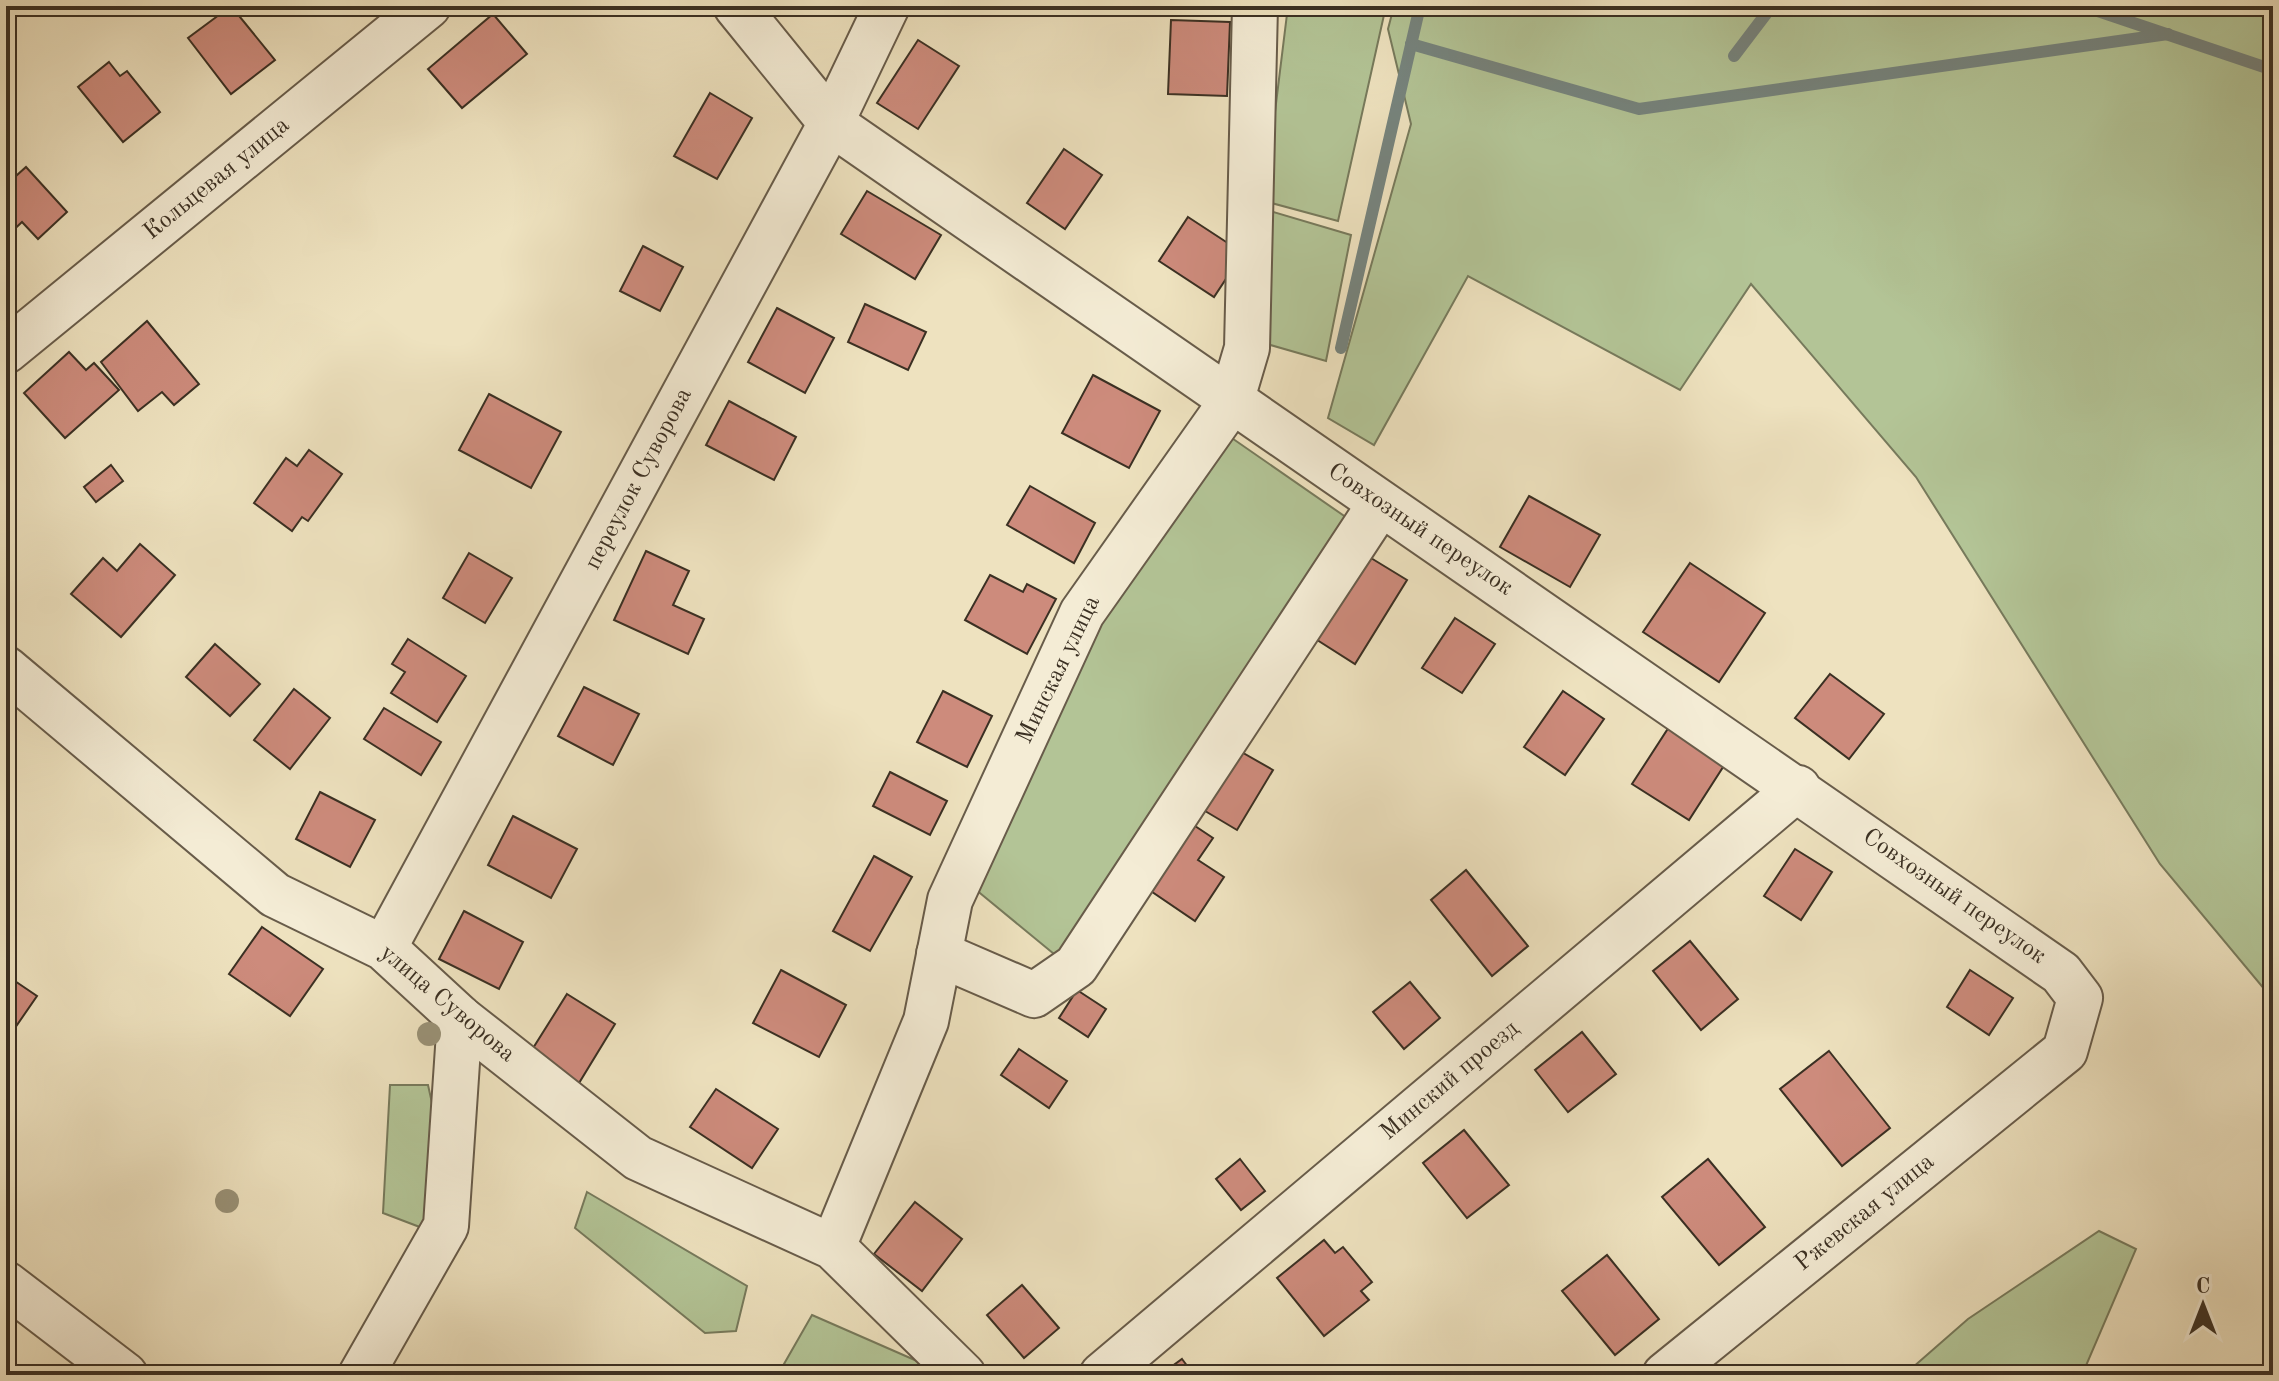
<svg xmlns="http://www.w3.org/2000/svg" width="2279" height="1381" font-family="'Old Standard TT',serif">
	<rect width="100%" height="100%" fill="#eee2bf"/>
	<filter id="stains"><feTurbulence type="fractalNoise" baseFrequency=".0025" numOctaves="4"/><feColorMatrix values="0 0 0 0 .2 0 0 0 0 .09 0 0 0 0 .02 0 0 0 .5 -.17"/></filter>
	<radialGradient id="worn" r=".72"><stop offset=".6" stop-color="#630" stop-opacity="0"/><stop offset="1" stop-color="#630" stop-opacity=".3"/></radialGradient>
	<g fill="#b3c496" stroke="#777a5c" stroke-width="2">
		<polygon points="1288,6 1386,6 1338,221 1264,201"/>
		<polygon points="1394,6 2273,6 2273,990 2265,990 2160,864 1916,477 1751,284 1680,390 1468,276 1374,445 1328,418 1411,124 1388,29"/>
		<polygon points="1263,209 1351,235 1326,361 1260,342"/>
		<polygon points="1226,434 1350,520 1065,963 975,889 1096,623"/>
		<polygon points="390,1085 428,1085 438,1130 425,1229 383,1213"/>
		<polygon points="587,1192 747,1286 736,1331 705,1333 575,1228"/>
		<polygon points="2099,1231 2136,1249 2082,1375 1904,1375 1968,1319"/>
		<polygon points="812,1315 949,1375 801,1375 784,1364"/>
	</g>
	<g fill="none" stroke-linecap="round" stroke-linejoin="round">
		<g stroke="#76847e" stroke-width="12">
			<polyline points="2083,6 2273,70"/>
			<polyline points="1411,44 1639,109 2168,34"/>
			<polyline points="1734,56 1772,6"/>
			<polyline points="1341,348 1420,6"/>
		</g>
	</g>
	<g fill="#cd8b7c" stroke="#3b3023" stroke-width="2">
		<polygon points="231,6 275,60 231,94 188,38"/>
		<polygon points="493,14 527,54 462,108 428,69"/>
		<polygon points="1171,20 1230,22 1227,96 1168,94"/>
		<polygon points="918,40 959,66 918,129 877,103"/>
		<polygon points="109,62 120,76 127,71 160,112 123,142 78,87"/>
		<polygon points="710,93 752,118 717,179 674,156"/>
		<polygon points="1064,149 1102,175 1065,229 1027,203"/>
		<polygon points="26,167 67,212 38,239 22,222 6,237 6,185"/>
		<polygon points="867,191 941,235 915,279 841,234"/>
		<polygon points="1188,217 1243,253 1214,297 1159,261"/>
		<polygon points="643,246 683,267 660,311 620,291"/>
		<polygon points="865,304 926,332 908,370 848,342"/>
		<polygon points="777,308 834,338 805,393 748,362"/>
		<polygon points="147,321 199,384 174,405 162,392 138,411 101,362"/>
		<polygon points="69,352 86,370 94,363 119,390 65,438 24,393"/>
		<polygon points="1093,375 1160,411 1129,468 1062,433"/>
		<polygon points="489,394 561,432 531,488 459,450"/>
		<polygon points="729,401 796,437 774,480 706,445"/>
		<polygon points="309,450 342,474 308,521 302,517 292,531 254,503 286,458 297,466"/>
		<polygon points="111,465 123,481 96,502 84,487"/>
		<polygon points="1030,486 1095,523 1074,563 1007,525"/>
		<polygon points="1529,496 1600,535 1570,587 1500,547"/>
		<polygon points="140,544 175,575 121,637 71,594 103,558 117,571"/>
		<polygon points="646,551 689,571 673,605 704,619 688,654 614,620"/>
		<polygon points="469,553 512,578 485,623 443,598"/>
		<polygon points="1366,555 1407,580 1355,664 1314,638"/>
		<polygon points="1690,563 1765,613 1719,682 1643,632"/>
		<polygon points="990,575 1023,592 1027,584 1056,599 1027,654 965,620"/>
		<polygon points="1455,618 1495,644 1462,693 1422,668"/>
		<polygon points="408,639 466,676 437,722 391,693 405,672 392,664"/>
		<polygon points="215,644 260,684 230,716 186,677"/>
		<polygon points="1830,674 1884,714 1849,759 1795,718"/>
		<polygon points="584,687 639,714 613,765 558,736"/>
		<polygon points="294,689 330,718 290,769 254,740"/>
		<polygon points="943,691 992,716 967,767 917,742"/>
		<polygon points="1563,691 1604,719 1565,775 1524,747"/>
		<polygon points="384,708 441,742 421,775 364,739"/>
		<polygon points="1669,727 1725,764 1689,820 1632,784"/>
		<polygon points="1231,746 1273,770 1237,830 1195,805"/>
		<polygon points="890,772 947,801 930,835 873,806"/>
		<polygon points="320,792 375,820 350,867 296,839"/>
		<polygon points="513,816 577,849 551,898 488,865"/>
		<polygon points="1183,818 1213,838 1198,860 1224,877 1195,921 1139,883"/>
		<polygon points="1795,849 1832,872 1801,920 1764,896"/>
		<polygon points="874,856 912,877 870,951 833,931"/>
		<polygon points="1466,870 1528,946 1492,976 1431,900"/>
		<polygon points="464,911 523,942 499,989 439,959"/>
		<polygon points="262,927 323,969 290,1016 229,974"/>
		<polygon points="1690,941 1738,999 1701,1030 1653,971"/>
		<polygon points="781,970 846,1005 819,1057 753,1023"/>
		<polygon points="1970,970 2013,998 1989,1035 1947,1007"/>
		<polygon points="6,975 37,996 6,1041"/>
		<polygon points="1410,982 1440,1018 1404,1049 1373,1012"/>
		<polygon points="1077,990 1106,1009 1088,1037 1059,1018"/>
		<polygon points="567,994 615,1024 579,1083 530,1053"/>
		<polygon points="1582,1032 1616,1074 1568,1112 1535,1070"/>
		<polygon points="1019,1049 1067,1081 1049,1108 1001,1075"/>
		<polygon points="1829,1051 1890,1128 1842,1166 1780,1089"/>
		<polygon points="716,1089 778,1129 752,1168 690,1127"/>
		<polygon points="1464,1130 1509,1185 1467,1218 1423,1163"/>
		<polygon points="1240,1159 1265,1191 1241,1210 1216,1179"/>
		<polygon points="1708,1159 1765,1227 1719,1265 1662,1197"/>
		<polygon points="915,1202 962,1239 922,1291 874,1254"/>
		<polygon points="1324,1240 1335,1253 1343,1247 1372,1282 1361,1291 1369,1300 1324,1336 1277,1278"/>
		<polygon points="1607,1255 1659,1319 1615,1355 1562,1291"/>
		<polygon points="1022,1285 1059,1328 1024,1358 987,1315"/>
		<polygon points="1182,1359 1194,1375 1160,1375"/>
	</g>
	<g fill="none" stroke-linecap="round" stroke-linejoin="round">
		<defs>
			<g id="minor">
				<polyline points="736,6 831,123 2061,973 2080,998 2065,1051 1665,1375"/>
				<polyline points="6,351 428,6"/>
				<polyline points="6,669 275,895 384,948 460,1018 638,1158 833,1247 963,1375"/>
				<polyline points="384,948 831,123 887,6"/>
				<polyline points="939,954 1034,995 1076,966 1380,504"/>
				<polyline points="833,1247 926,1021 950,900 1082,613 1231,402 1247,348 1255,6"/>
				<polyline points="6,1284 125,1375"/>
				<polyline points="361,1375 446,1226 460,1018"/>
				<polyline points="1102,1375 1798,788"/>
			</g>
		</defs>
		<use href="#minor" stroke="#685c4a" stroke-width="48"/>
		<use href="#minor" stroke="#f4ecd5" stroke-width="44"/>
		<polyline stroke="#3b3023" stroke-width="6" stroke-dasharray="14 14" stroke-linecap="butt" points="2272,1375 2273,1374"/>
	</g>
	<g fill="#999176">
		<circle cx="429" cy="1034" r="12"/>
		<circle cx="227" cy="1201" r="12"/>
	</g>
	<g text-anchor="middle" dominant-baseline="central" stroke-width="7" stroke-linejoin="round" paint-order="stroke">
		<g font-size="24" fill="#3b3023" stroke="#f4ecd5">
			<text transform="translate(217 179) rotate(-39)">Кольцевая улица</text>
			<text transform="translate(639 479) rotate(-62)">переулок Суворова</text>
			<text transform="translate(1420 530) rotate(34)">Совхозный переулок</text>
			<text transform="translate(1059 670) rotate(-64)">Минская улица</text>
			<text transform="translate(1954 897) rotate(35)">Совхозный переулок</text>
			<text transform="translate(447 1004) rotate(40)">улица Суворова</text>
			<text transform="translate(1450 1081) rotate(-40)">Минский проезд</text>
			<text transform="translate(1865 1213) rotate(-39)">Ржевская улица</text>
		</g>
	</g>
	<rect width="2279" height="1381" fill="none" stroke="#eee2bf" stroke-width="32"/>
	<rect x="8" y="8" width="2263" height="1365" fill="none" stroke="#3b3023" stroke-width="4"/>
	<rect x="16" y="16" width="2247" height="1349" fill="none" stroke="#3b3023" stroke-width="2"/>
	<g transform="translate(2203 1305)" stroke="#f4ecd5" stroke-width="6" paint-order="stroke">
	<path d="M0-6L14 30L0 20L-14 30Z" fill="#3b3023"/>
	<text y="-12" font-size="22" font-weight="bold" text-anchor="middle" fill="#3b3023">С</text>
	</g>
	<rect width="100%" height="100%" filter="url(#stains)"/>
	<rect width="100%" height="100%" fill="url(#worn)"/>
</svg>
